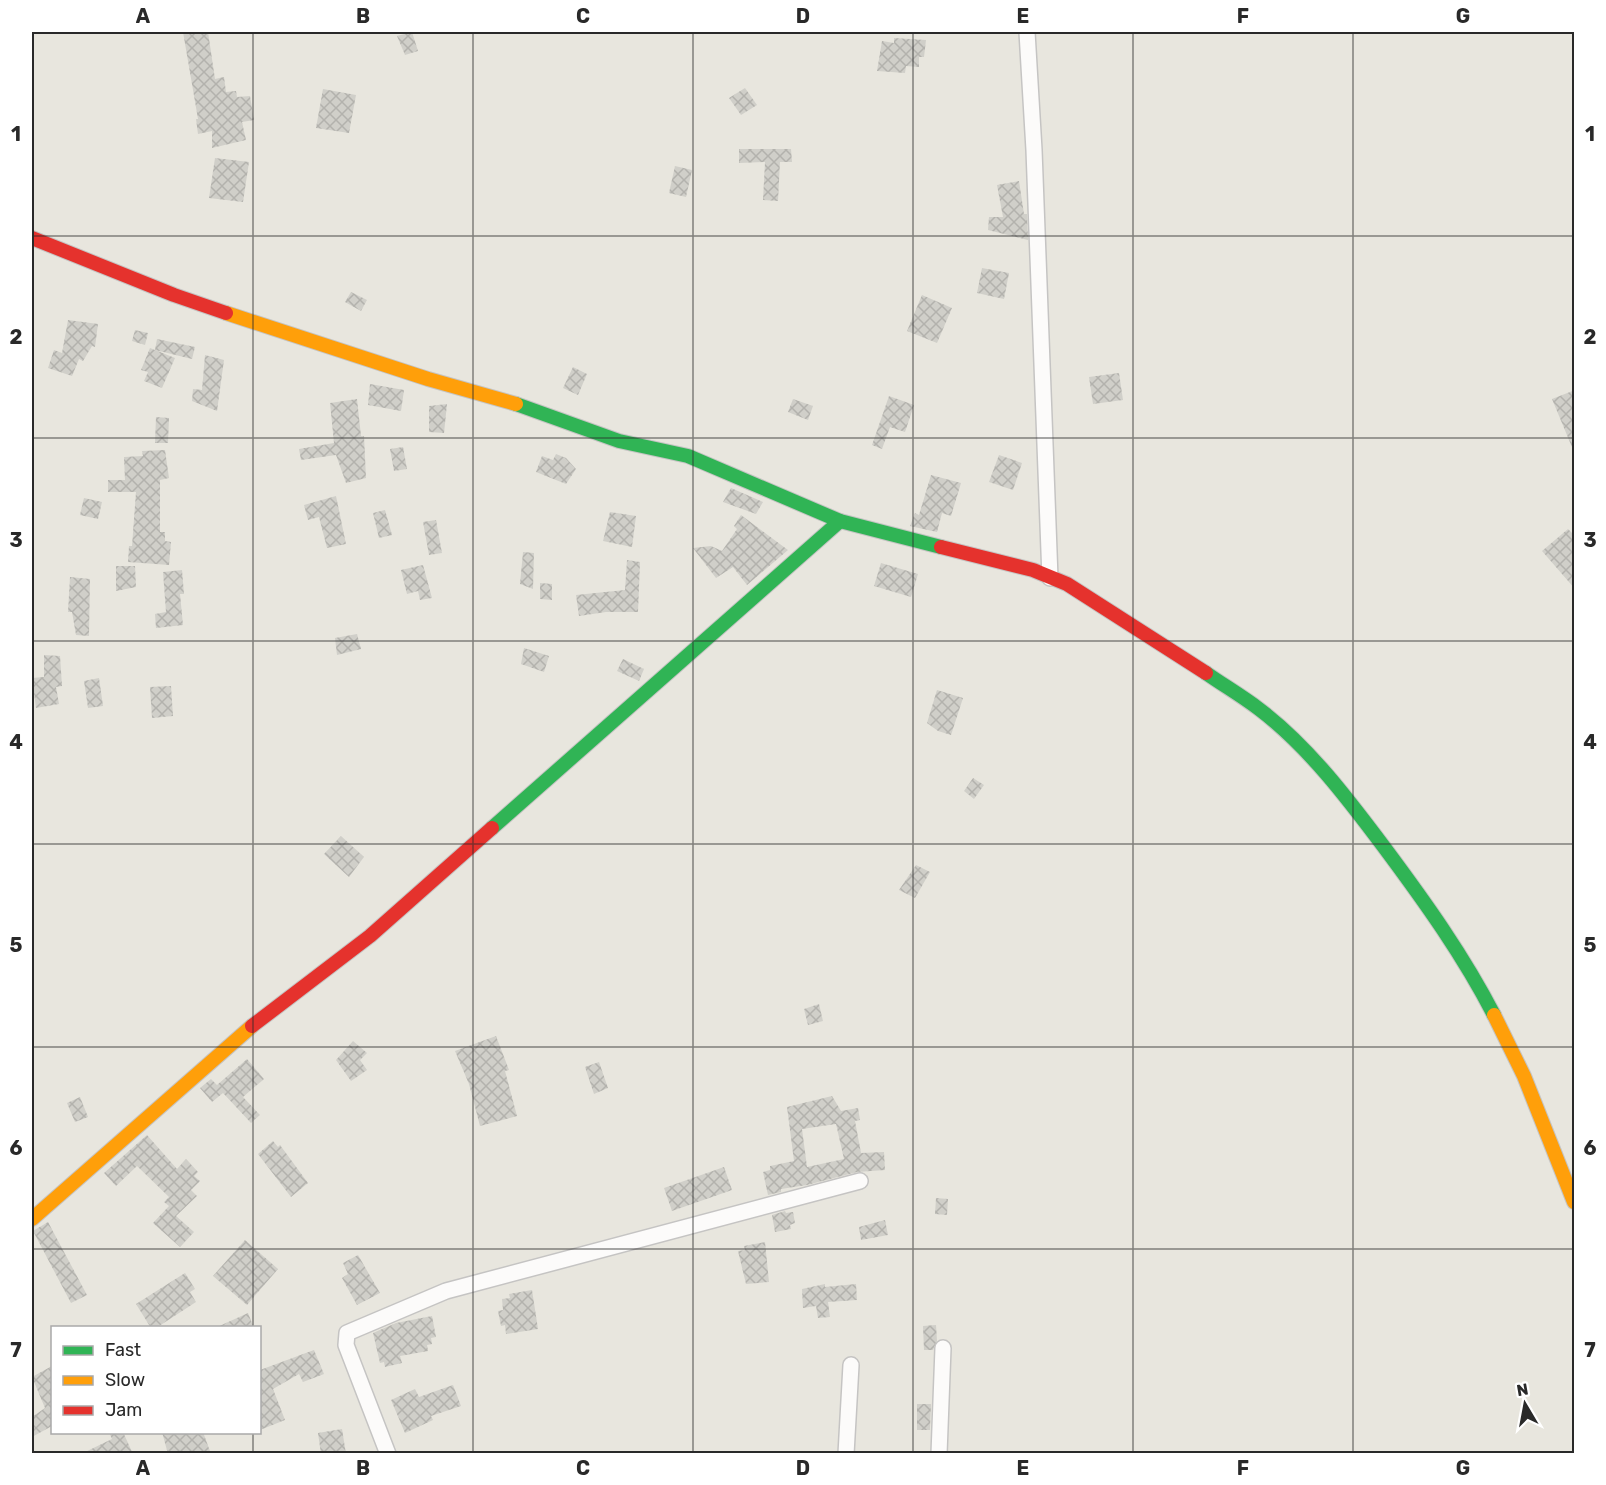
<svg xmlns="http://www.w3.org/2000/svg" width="1606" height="1485" font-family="Rubik,sans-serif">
	<defs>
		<pattern id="building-cross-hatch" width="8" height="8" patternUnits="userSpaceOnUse" patternTransform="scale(1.5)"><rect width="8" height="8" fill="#d0cfc9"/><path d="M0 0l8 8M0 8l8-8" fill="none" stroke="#b3b2ad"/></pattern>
	</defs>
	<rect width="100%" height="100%" fill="#e8e6de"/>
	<g fill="url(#building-cross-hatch)" fill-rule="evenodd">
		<polygon points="183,32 208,32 215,79 224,77 226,92 236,91 237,97 250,96 254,120 242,122 246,140 212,148 212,131 198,134 196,119 198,119"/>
		<polygon points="412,32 418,51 405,55 397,36"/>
		<polygon points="894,38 926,40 924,57 919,57 919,67 906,66 905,73 877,71 882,41 894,43"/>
		<polygon points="745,88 757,105 741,115 729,98"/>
		<polygon points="323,89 356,95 349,133 316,128"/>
		<polygon points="739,149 791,149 792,162 780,162 778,201 763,200 765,162 739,163"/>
		<polygon points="215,158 249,162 243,202 209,198"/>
		<polygon points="675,166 692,170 686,197 669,193"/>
		<polygon points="1019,181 1024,214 1027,214 1028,240 988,230 989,217 1003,217 997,185"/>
		<polygon points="982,268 1009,273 1004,299 977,293"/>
		<polygon points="351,292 367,300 361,311 345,302"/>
		<polygon points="922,295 952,308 937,343 907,331"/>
		<polygon points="68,320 98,324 95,347 92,346 83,361 79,359 72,376 48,368 54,350 62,353"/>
		<polygon points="135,330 148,333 145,345 132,341"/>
		<polygon points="157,339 195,347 192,359 155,350 175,358 162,388 144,381 148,372 141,370 150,348 155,350"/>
		<polygon points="205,355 224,360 217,411 192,401 193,389 202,390"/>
		<polygon points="573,367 587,374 578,395 563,388"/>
		<polygon points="1119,373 1123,400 1093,404 1089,377"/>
		<polygon points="370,384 404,390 401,411 368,405"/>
		<polygon points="1575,390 1575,452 1574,452 1552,399"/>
		<polygon points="889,396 914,405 905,432 890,427 882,449 872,445"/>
		<polygon points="357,399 361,436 364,436 366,478 346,483 336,455 301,460 299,449 334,443 330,403"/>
		<polygon points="793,399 813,406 808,420 788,412"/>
		<polygon points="447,404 444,433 429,432 429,406"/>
		<polygon points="156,417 169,418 168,443 155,443"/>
		<polygon points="403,447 407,469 394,471 390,449"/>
		<polygon points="165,450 169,478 160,480 160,532 165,532 165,541 171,542 169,565 128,562 129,546 132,546 136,492 108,492 108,480 125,480 124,457 143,456 142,451"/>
		<polygon points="556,454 566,458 576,469 566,484 536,472 542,456 553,460"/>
		<polygon points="999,455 1022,463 1013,490 989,482"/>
		<polygon points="931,475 961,483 951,516 942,513 937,532 910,526 915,513 919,515"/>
		<polygon points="731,488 763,502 756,514 723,502"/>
		<polygon points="336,496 346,544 327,548 319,517 308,520 304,505"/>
		<polygon points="84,498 102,502 98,519 80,515"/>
		<polygon points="385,510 392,535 379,538 373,513"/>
		<polygon points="610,512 636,516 632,547 603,541"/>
		<polygon points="741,515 788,550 747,585 733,567 716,578 693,548 711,546 722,551 737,529 734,526"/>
		<polygon points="436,520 442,553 429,555 423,522"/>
		<polygon points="1568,529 1575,536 1575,589 1542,551"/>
		<polygon points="523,552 534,553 533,589 520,584"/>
		<polygon points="627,560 640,562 638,612 606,612 579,616 576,595 625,590"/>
		<polygon points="881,563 918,574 911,597 874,586"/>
		<polygon points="423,565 432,598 420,600 418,591 407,594 401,570"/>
		<polygon points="116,566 135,566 136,587 116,591"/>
		<polygon points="182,570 184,594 180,594 183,625 156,628 155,614 166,612 163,572"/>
		<polygon points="70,577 90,579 89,636 76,635 72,612 68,612"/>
		<polygon points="540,583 552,584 552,600 540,599"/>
		<polygon points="357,634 361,649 337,655 335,638"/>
		<polygon points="524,648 549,656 544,672 521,664"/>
		<polygon points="44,655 60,656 62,686 56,687 59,704 36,708 32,678 44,677"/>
		<polygon points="623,659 644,669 639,681 617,671"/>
		<polygon points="99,678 103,706 88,708 84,681"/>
		<polygon points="171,686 173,716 152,718 150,687"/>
		<polygon points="937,690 963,698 951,735 938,731 927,723"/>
		<polygon points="973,778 984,785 974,799 964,791"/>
		<polygon points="341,836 364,857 349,877 324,854"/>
		<polygon points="916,865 930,872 915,898 899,890"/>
		<polygon points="819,1004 823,1021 808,1025 804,1009"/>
		<polygon points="496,1036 509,1070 505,1071 517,1116 480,1126 469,1084 455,1051"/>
		<polygon points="353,1041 367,1053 360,1060 367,1070 351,1081 336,1060"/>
		<polygon points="247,1059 264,1079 243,1097 260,1115 251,1123 223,1093 212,1102 200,1088 211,1079 217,1085"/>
		<polygon points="599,1062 608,1088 594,1094 585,1067"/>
		<path d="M832,1096L841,1111L858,1108L860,1120L855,1121L861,1153L884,1152L885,1170L857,1172L807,1185L781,1189V1192L768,1195L763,1172L770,1170V1166L794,1161L787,1107ZM836,1124L844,1159L807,1167L802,1129Z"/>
		<polygon points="80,1097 88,1117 75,1122 67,1103"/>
		<polygon points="147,1135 177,1169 186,1159 198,1172 194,1176 200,1181 191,1190 197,1196 176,1216 194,1232 180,1247 153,1223 169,1206 164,1202 169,1197 137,1166 116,1186 104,1173"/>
		<polygon points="273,1141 278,1147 280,1145 308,1183 291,1197 258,1154"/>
		<polygon points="724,1167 732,1190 672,1211 664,1188"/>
		<polygon points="936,1198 948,1199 947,1215 935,1214"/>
		<polygon points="785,1211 786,1213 793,1212 795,1223 790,1225 791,1229 775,1232 772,1215"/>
		<polygon points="885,1220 888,1235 861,1240 859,1227"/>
		<polygon points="48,1222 87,1295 71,1303 33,1231"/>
		<polygon points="245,1240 278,1269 247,1305 213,1276"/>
		<polygon points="765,1242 769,1282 746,1284 738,1251 745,1250 744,1246"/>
		<polygon points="358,1255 380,1293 357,1305 342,1278 348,1274 343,1263"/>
		<polygon points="185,1273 195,1289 190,1292 196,1302 156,1328 151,1328 136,1304"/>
		<polygon points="825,1284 825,1287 856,1284 857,1300 828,1302 830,1317 818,1318 816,1306 803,1308 802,1289"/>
		<polygon points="532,1290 538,1329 506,1334 505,1325 501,1326 498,1311 503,1310 502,1299 510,1298 509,1294"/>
		<polygon points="248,1313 254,1328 215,1328"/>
		<polygon points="432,1316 436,1337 431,1338 432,1344 427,1345 428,1351 400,1356 402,1363 385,1367 384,1362 380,1363 373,1333 396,1323"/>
		<polygon points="936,1325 937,1341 933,1350 924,1350 923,1326"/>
		<polygon points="314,1350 324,1374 303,1382 299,1374 273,1389 285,1420 260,1430 260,1370"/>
		<polygon points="52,1366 52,1426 32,1437 32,1417 45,1408 32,1377"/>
		<polygon points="453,1385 461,1406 431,1416 433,1420 405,1433 391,1400 415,1389 419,1397"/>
		<polygon points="917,1404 931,1404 930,1430 917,1430"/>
		<polygon points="342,1429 346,1454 321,1454 318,1433"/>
		<polygon points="109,1432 123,1432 133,1454 81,1454 112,1439"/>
		<polygon points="162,1432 203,1432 211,1454 168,1454"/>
	</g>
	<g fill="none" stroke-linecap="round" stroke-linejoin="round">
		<defs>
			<g id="street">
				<polyline points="1027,32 1034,150 1050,578"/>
				<polyline points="388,1454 346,1345 347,1333 446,1291 860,1181"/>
				<polyline points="846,1454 851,1365"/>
				<polyline points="939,1454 943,1348"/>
			</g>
			<g id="fast">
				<polyline points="516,404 619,441 688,456 840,521 941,547"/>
				<path d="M1206,673C1223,685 1242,696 1259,709C1308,746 1348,799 1384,847C1425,902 1463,955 1494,1015"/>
				<polyline points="492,828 840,521"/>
			</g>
			<g id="slow">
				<polyline points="226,313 428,379 516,404"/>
				<polyline points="1494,1015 1524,1076 1574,1202"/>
				<polyline points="32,1219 252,1026"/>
			</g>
			<g id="jam">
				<polyline points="32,238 174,295 226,313"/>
				<polyline points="941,547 1033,570 1067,584 1206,673"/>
				<polyline points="252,1026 370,936 492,828"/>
			</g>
		</defs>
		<use href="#street" stroke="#c5c4c3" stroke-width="18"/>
		<use href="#fast" stroke="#c5c4c3" stroke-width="16"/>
		<use href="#slow" stroke="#c5c4c3" stroke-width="16"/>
		<use href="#jam" stroke="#c5c4c3" stroke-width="16"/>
		<use href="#street" stroke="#fcfbfa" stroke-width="15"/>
		<use href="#fast" stroke="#30b455" stroke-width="14"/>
		<use href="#slow" stroke="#ff9f0a" stroke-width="14"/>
		<use href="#jam" stroke="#e5322d" stroke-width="14"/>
	</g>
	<path fill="none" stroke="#292929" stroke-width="1.5" stroke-opacity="0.55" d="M253,32V1328M473,32V1454M693,32V1454M913,32V1454M1133,32V1454M1353,32V1454M32,236H1574M32,438H1574M32,641H1574M32,844H1574M32,1047H1574M32,1249H1574M253,1432V1454"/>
	<rect width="1606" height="1485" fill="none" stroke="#ffffff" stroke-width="66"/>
	<rect x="51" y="1326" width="210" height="108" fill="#ffffff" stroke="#a9a9a9" stroke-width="1.5"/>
	<rect x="63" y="1346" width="30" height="9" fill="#30b455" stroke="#a9a9a9" stroke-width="1.5"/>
	<text x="105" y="1356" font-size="18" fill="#292929">Fast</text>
	<rect x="63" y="1376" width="30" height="9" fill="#ff9f0a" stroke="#a9a9a9" stroke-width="1.5"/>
	<text x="105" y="1386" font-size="18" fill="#292929">Slow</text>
	<rect x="63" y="1406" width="30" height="9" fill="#e5322d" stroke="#a9a9a9" stroke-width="1.5"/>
	<text x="105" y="1416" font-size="18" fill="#292929">Jam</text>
	<g transform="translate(1525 1404) rotate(350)" stroke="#ffffff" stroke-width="4.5" paint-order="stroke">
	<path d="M0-4.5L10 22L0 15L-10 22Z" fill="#292929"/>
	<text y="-9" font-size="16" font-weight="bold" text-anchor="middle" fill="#292929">N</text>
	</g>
	<rect x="33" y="33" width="1540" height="1419" fill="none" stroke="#292929" stroke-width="2"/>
	<g font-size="20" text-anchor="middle" font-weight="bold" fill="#292929">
		<text x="143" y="23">A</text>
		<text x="363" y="23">B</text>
		<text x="583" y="23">C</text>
		<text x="803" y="23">D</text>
		<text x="1023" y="23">E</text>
		<text x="1243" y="23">F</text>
		<text x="1463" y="23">G</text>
		<text x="16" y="141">1</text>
		<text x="1590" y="141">1</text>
		<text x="16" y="344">2</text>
		<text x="1590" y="344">2</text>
		<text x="16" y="547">3</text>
		<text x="1590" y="547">3</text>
		<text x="16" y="749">4</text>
		<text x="1590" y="749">4</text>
		<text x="16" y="952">5</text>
		<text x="1590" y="952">5</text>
		<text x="16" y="1155">6</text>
		<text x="1590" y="1155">6</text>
		<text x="16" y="1357">7</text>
		<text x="1590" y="1357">7</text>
		<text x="143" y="1475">A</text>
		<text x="363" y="1475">B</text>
		<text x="583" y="1475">C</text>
		<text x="803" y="1475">D</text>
		<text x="1023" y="1475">E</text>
		<text x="1243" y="1475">F</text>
		<text x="1463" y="1475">G</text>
	</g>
</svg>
